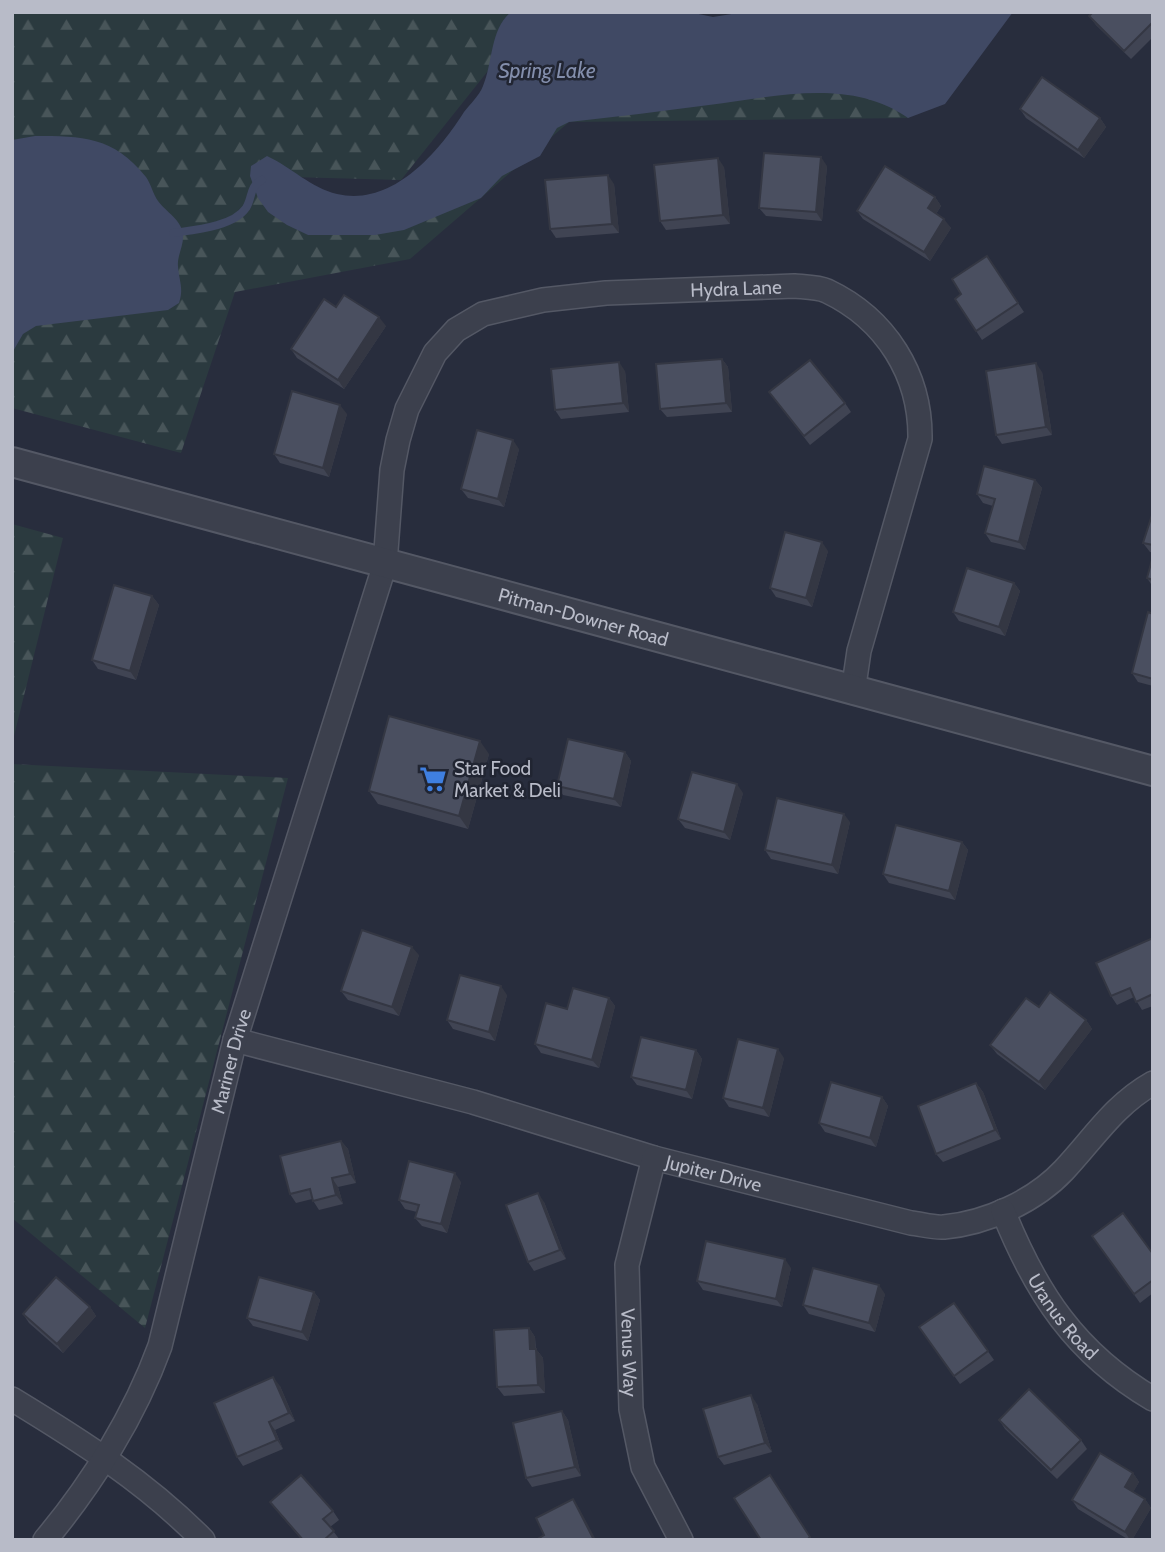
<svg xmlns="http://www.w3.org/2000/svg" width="1165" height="1552" font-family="Cabin,sans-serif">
	<defs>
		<pattern id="forest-firs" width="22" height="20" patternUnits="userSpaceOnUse" patternTransform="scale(1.75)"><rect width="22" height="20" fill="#2b3a3f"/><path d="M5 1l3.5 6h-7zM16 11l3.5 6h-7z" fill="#485559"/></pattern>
	</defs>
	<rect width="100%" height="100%" fill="#282d3d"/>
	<g fill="url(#forest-firs)">
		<polygon points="12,12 535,12 401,180 251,176 308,235 597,74 987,44 908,118 569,122 410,259 235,292 181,453 12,408"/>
		<polygon points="12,524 63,538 12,744"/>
		<polygon points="12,764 288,778 145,1328 12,1218"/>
	</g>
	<g fill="#404964">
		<path d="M511,12H689L713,17L744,12H1013L945,104L908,118C850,77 774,97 709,105C662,111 616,117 569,122L557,128L540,156L502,176L481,198L404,230L375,235H308L287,225L268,212L258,198L250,176L251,166L267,156C291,167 311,188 337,194C392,207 438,153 464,112C470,104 479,96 483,86C493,63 490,29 511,12Z"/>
		<path d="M35,136C82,136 113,136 146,177C151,184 153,194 158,201C166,212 182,220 183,235C184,245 177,256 178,266C179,281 184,288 179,303L168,310L36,326L23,334L12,353V140Z"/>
	</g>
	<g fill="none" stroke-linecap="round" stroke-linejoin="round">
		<path stroke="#404964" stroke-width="8" d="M173,233C193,230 233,227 246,208C253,197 249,186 262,180"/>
		<defs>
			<g id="minor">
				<path id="s1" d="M235,1040L473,1102L654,1158L911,1223C921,1224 934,1228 944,1227C987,1223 1035,1201 1064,1170C1094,1138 1114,1105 1153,1083"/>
				<path id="s2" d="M654,1158L627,1265L631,1409L643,1467L681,1540"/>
				<path id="s3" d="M1003,1211C1036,1293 1075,1353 1153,1399"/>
				<path d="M12,1399C81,1441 146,1482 203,1540"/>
				<path id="s4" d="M45,1540C92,1484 135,1415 160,1346L235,1040L385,564L392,470L398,440L407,409L435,353L456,330L483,314L543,300L606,293L794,286C804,287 818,287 827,291C886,319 921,375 920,439L859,651L853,692"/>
			</g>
			<g id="tertiary">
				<path id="s5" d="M12,462L1153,771"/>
			</g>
		</defs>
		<use href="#minor" stroke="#545865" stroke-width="26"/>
		<use href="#tertiary" stroke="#545865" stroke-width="32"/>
		<use href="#minor" stroke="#3c404d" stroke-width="23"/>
		<use href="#tertiary" stroke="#3c404d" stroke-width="28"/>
	</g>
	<g fill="#404453">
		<polygon points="1153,12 1153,37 1131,59 1096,25 1089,16"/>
		<polygon points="1020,109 1100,118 1106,127 1084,158 1026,118"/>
		<polygon points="827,166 822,221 766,216 759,208"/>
		<polygon points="724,167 730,224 666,230 660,221"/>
		<polygon points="614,184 619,233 556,238 550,229"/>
		<polygon points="935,197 941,206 936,214 951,228 930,261 863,219 857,211"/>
		<polygon points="987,256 1024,312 982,340 955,299 961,294"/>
		<polygon points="386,326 344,389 297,358 291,349"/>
		<polygon points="722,359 728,367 732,412 667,417 660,409"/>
		<polygon points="625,371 629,412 561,419 555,410"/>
		<polygon points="1042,372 1052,435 1002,444 996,435"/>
		<polygon points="769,392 845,403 851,412 810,445"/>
		<polygon points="347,414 329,477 280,463 274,454"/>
		<polygon points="519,449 504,507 468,498 461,489"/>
		<polygon points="1035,480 1042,488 1025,550 991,542 985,533 993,506 983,503 977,494"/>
		<polygon points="1153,515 1153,553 1150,552 1143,543"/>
		<polygon points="828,551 812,607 776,597 770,588"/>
		<polygon points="1147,578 1153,580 1153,587"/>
		<polygon points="1014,583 1020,591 1005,636 959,621 953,612"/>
		<polygon points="152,596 159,605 136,680 98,669 92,660"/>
		<polygon points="1153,614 1153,686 1138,682 1132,673"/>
		<polygon points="625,752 631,761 621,807 563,795 557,786"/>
		<polygon points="489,754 468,829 378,804 369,791"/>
		<polygon points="743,793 730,840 685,828 678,819"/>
		<polygon points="850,822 838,874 771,859 765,850"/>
		<polygon points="962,842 968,850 955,900 889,883 883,874"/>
		<polygon points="1153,938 1153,1006 1142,1010 1134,997 1117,1005 1111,996"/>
		<polygon points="419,955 399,1016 348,1000 341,991"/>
		<polygon points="507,995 495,1041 453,1029 447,1020"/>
		<polygon points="609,998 615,1006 599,1068 541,1053 535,1044 567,1009"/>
		<polygon points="1039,1007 1086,1020 1092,1029 1045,1090 997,1054 990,1045"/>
		<polygon points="696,1050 702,1059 692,1099 637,1085 631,1077"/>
		<polygon points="784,1058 769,1117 729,1107 723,1098"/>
		<polygon points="976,1083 983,1092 1001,1139 943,1162 936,1154"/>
		<polygon points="882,1097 888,1106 876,1147 825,1132 819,1123"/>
		<polygon points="341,1141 348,1149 356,1183 338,1187 343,1204 319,1210 312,1199 296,1203 290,1194"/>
		<polygon points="461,1182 447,1233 422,1226 415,1218 417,1212 405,1209 399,1200"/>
		<polygon points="544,1202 566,1259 534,1271 528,1262"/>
		<polygon points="1092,1236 1153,1254 1153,1293 1140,1303"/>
		<polygon points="791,1268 782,1307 703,1290 697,1281"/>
		<polygon points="314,1292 320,1300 308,1341 253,1326 247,1318"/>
		<polygon points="885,1294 875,1332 809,1314 803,1305"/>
		<polygon points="954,1303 994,1360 960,1384 919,1327"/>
		<polygon points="90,1307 96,1316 63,1353 29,1323 23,1314"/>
		<polygon points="529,1328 535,1337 536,1349 543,1358 545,1393 504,1396 497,1387"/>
		<polygon points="280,1386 295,1421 275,1430 283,1449 243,1466 237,1457"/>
		<polygon points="757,1404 772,1452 724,1465 718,1457"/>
		<polygon points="562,1411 568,1420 581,1476 532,1487 526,1478"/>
		<polygon points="999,1420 1081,1440 1087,1449 1057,1479 1005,1429"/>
		<polygon points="1133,1473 1139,1482 1133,1492 1145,1499 1151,1508 1132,1540 1129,1540 1078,1509 1072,1500"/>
		<polygon points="270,1502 333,1511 339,1520 330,1527 340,1540 302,1540 277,1511"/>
	</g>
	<g fill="#343743">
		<polygon points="1100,118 1106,127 1084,158 1078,150"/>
		<polygon points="821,157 827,166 822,221 816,212"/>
		<polygon points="718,158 724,167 730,224 723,215"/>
		<polygon points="608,175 614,184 619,233 612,224"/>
		<polygon points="935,197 941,206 934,217 928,208"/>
		<polygon points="944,219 951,228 930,261 924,252"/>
		<polygon points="379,317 386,326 344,389 338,380"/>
		<polygon points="722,359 728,367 732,412 726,403"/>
		<polygon points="619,362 625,371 629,412 623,403"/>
		<polygon points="1036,363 1042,372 1052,435 1046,427"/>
		<polygon points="340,405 347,414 329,477 323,468"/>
		<polygon points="513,440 519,449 504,507 498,499"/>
		<polygon points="1035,480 1042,488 1025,550 1019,542"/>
		<polygon points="822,542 828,551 812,607 806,598"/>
		<polygon points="1014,583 1020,591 1005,636 999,627"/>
		<polygon points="152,596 159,605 136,680 130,671"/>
		<polygon points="480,741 489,754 468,829 459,816"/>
		<polygon points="625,752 631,761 621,807 614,799"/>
		<polygon points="737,784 743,793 730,840 724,832"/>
		<polygon points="844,814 850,822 838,874 832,865"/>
		<polygon points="962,842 968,850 955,900 949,891"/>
		<polygon points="412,947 419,955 399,1016 392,1007"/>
		<polygon points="501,986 507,995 495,1041 489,1032"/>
		<polygon points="609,998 615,1006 599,1068 592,1060"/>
		<polygon points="1086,1020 1092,1029 1045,1090 1039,1082"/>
		<polygon points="778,1049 784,1058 769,1117 763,1108"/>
		<polygon points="696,1050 702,1059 692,1099 686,1090"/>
		<polygon points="976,1083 983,1092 1001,1139 995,1130"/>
		<polygon points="882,1097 888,1106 876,1147 870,1138"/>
		<polygon points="341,1141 348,1149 356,1183 350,1174"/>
		<polygon points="455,1173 461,1182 447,1233 441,1224"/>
		<polygon points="332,1178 338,1187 343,1204 336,1195"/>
		<polygon points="538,1193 544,1202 566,1259 560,1250"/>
		<polygon points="785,1259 791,1268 782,1307 776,1299"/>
		<polygon points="879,1285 885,1294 875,1332 869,1323"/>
		<polygon points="314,1292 320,1300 308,1341 302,1332"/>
		<polygon points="90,1307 96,1316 63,1353 57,1344"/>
		<polygon points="529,1328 535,1337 536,1358 530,1349"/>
		<polygon points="536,1349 543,1358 545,1393 538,1385"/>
		<polygon points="273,1377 280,1386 295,1421 289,1413"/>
		<polygon points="751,1395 757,1404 772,1452 765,1443"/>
		<polygon points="562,1411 568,1420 581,1476 575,1467"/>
		<polygon points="269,1422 275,1430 283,1449 277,1440"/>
		<polygon points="1133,1473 1139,1482 1131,1496 1125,1487"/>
		<polygon points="573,1499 579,1508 596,1540 594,1540"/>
		<polygon points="1145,1499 1151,1508 1132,1540 1130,1540 1125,1532"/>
	</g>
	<g fill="#4a4f60" stroke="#343743" stroke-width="2">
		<polygon points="1093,12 1153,12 1153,22 1124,51 1089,16"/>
		<polygon points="1042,77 1100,118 1078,150 1020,109"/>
		<polygon points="764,153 821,157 816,212 759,208"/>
		<polygon points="718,158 723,215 660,221 654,165"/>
		<polygon points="885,166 935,197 928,208 944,219 924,252 857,211"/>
		<polygon points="608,175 612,224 550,229 545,180"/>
		<polygon points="987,256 1018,303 976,331 955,299 961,294 952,279"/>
		<polygon points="344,295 379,317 338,380 291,349 324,299 336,307"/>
		<polygon points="722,359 726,403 660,409 656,364"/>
		<polygon points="810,360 845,403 804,436 769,392"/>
		<polygon points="619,362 623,403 555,410 551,369"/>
		<polygon points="1036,363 1046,427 996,435 986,371"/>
		<polygon points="292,391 340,405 323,468 274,454"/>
		<polygon points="477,430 513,440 498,499 461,489"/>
		<polygon points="984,466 1035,480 1019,542 985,533 995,499 977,494"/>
		<polygon points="1152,515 1153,515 1153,545 1143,543"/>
		<polygon points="785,532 822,542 806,598 770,588"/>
		<polygon points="1153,556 1153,580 1147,578"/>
		<polygon points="967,568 1014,583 999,627 953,612"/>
		<polygon points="114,585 152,596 130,671 92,660"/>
		<polygon points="1148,612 1153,614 1153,679 1132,673"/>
		<polygon points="389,716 480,741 459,816 369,791"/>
		<polygon points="568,739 625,752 614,799 557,786"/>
		<polygon points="692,772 737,784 724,832 678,819"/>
		<polygon points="777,798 844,814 832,865 765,850"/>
		<polygon points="896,825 962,842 949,891 883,874"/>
		<polygon points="362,930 412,947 392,1007 341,991"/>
		<polygon points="1153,938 1153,994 1136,1002 1130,988 1111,996 1096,963"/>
		<polygon points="460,975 501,986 489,1032 447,1020"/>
		<polygon points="573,988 609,998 592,1060 535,1044 546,1003 567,1009"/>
		<polygon points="1050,992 1086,1020 1039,1082 990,1045 1026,998 1039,1007"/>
		<polygon points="641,1037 696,1050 686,1090 631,1077"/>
		<polygon points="738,1039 778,1049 763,1108 723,1098"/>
		<polygon points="831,1082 882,1097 870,1138 819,1123"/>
		<polygon points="976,1083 995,1130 936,1154 918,1106"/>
		<polygon points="341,1141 350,1174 332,1178 336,1195 313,1201 310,1189 290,1194 280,1156"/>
		<polygon points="409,1161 455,1173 441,1224 415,1218 419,1205 399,1200"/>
		<polygon points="538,1193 560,1250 528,1262 506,1205"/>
		<polygon points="1123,1213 1153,1254 1153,1280 1134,1294 1092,1236"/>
		<polygon points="706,1241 785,1259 776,1299 697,1281"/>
		<polygon points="813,1268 879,1285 869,1323 803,1305"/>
		<polygon points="56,1277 90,1307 57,1344 23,1314"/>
		<polygon points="259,1277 314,1292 302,1332 247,1318"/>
		<polygon points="954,1303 988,1351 954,1376 919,1327"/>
		<polygon points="529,1328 530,1349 536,1349 538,1385 497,1387 494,1330"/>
		<polygon points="273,1377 289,1413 269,1422 277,1440 237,1457 214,1403"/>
		<polygon points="1029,1389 1081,1440 1051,1470 999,1420"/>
		<polygon points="751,1395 765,1443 718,1457 703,1409"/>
		<polygon points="562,1411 575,1467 526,1478 513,1423"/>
		<polygon points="1100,1453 1133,1473 1125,1487 1145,1499 1125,1532 1072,1500"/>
		<polygon points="301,1475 333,1511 323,1519 334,1531 324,1540 303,1540 270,1502"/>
		<polygon points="770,1475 810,1537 807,1540 761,1540 734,1498"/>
		<polygon points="573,1499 594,1540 536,1540 544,1535 536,1518"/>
	</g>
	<defs>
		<symbol id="supermarket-bare" viewBox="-9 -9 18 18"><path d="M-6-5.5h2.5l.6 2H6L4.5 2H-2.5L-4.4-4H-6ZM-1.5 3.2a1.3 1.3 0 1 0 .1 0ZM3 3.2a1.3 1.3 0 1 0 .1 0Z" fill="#3f7fe0" stroke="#212532" stroke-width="2.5" paint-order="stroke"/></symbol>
	</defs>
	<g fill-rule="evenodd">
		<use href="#supermarket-bare" x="414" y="760" width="38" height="38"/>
	</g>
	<g text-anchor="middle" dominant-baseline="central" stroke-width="5" stroke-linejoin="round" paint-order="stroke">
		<g font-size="19" fill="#b8bbc8" stroke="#212532">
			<text stroke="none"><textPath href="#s4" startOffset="1578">Hydra Lane</textPath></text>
			<text stroke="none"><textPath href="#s5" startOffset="592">Pitman-Downer Road</textPath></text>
			<text stroke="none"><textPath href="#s4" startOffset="520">Mariner Drive</textPath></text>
			<text stroke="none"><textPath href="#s1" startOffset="497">Jupiter Drive</textPath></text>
			<text stroke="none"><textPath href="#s3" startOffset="122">Uranus Road</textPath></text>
			<text stroke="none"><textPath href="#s2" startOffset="198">Venus Way</textPath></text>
		</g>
		<g font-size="19" fill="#b8bbc8" stroke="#212532" text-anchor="start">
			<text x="454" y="768">Star Food<tspan x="454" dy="22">Market &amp; Deli</tspan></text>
		</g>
		<g font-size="21" font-style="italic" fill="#838eac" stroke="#212532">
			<text x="547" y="70">Spring Lake</text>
		</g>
	</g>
	<rect width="1165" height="1552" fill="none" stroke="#b8bbc8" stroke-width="28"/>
</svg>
